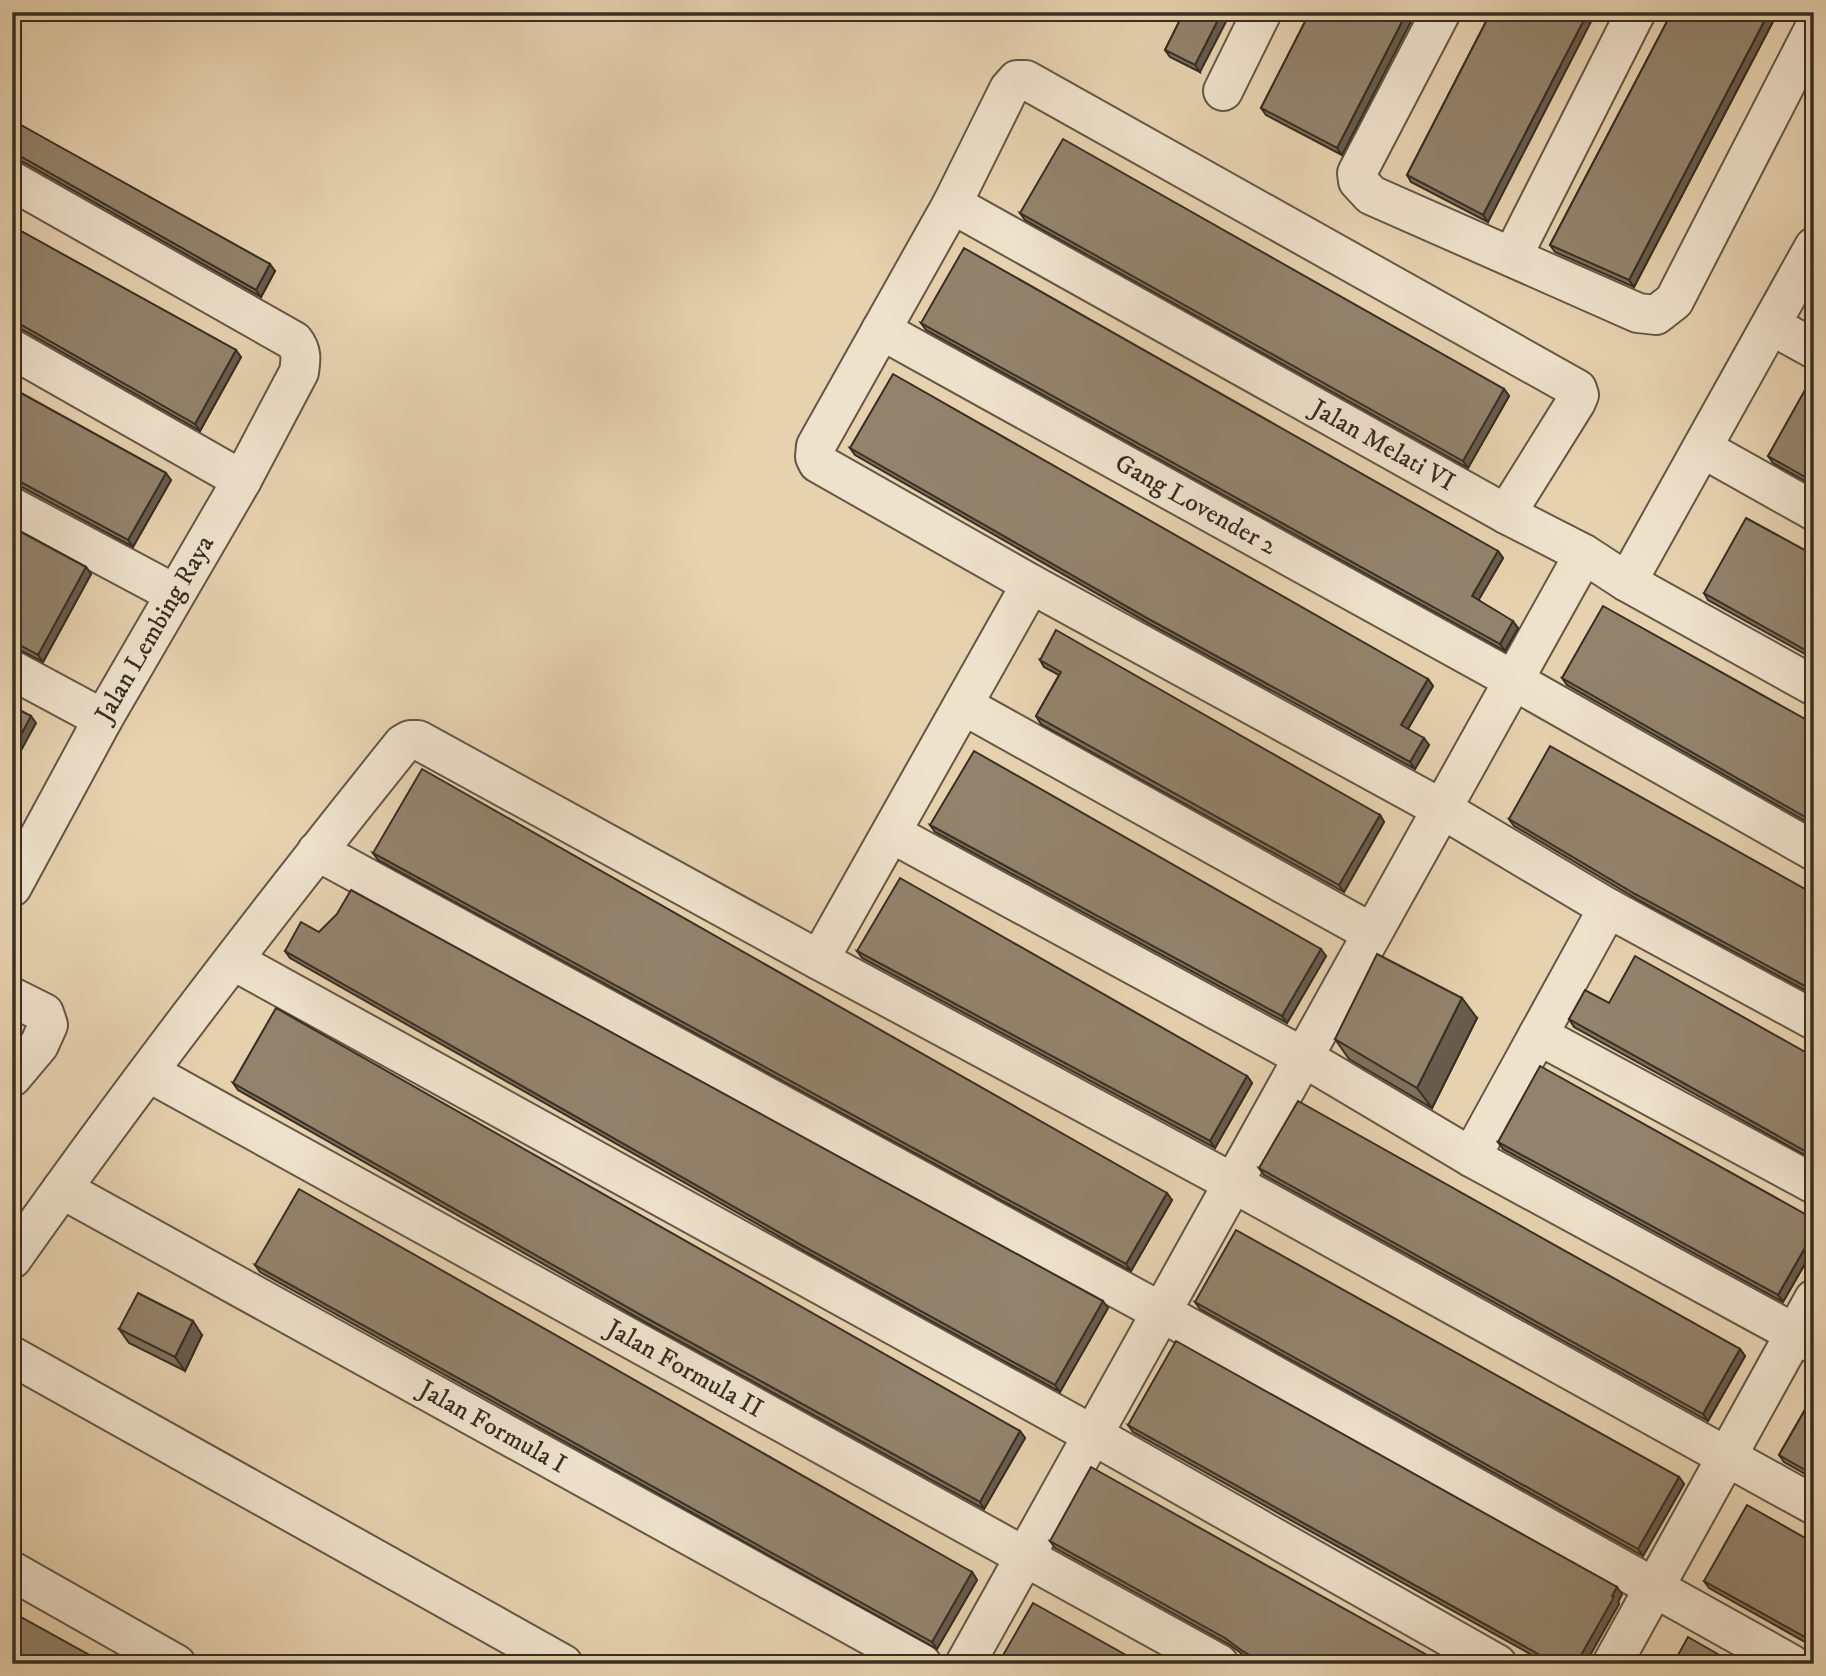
<svg xmlns="http://www.w3.org/2000/svg" width="1826" height="1676" font-family="'IM FELL DW Pica',serif">
	<rect width="100%" height="100%" fill="#e7d2b0"/>
	<filter id="stains"><feTurbulence type="fractalNoise" baseFrequency=".00286" numOctaves="4"/><feColorMatrix values="0 0 0 0 .2 0 0 0 0 .09 0 0 0 0 .02 0 0 0 .5 -.17"/></filter>
	<radialGradient id="worn" r=".72"><stop offset=".6" stop-color="#630" stop-opacity="0"/><stop offset="1" stop-color="#630" stop-opacity=".3"/></radialGradient>
	<g fill="none" stroke-linecap="round" stroke-linejoin="round">
		<defs>
			<g id="street">
				<polyline points="1441,12 1357,173 1358,181 1371,195 1638,313 1656,315 1674,301 1814,29"/>
				<polyline points="1223,91 1262,12"/>
				<path d="M12,181L294,341C302,351 301,359 299,372L242,480L103,719L12,887"/>
				<path id="s1" d="M952,204L1506,514L1584,554L1627,582L1814,686"/>
				<polyline points="1512,257 1636,12"/>
				<polyline points="1771,325 1814,349"/>
				<path id="s2" d="M881,330L1513,680L1814,851"/>
				<polyline points="12,349 242,480"/>
				<polyline points="1702,448 1814,511"/>
				<polyline points="12,507 175,594"/>
				<polyline points="1506,514 1576,402 1579,395 1577,389 1026,80 1017,80 1009,89 952,204 816,446 815,457 818,463 1031,584 1442,809 1608,908 1814,1020"/>
				<polyline points="1627,582 1814,247"/>
				<polyline points="12,670 103,719"/>
				<polyline points="963,705 1372,933"/>
				<polyline points="891,833 1303,1057 1471,1157 1814,1344"/>
				<polyline points="317,851 1161,1312 1791,1664"/>
				<polyline points="819,960 1031,584"/>
				<polyline points="234,961 1093,1435 1497,1664"/>
				<polyline points="12,997 44,1013 48,1025 39,1045 12,1077"/>
				<polyline points="1538,1035 1814,1184"/>
				<path id="s3" d="M150,1073L1219,1664"/>
				<polyline points="1471,1157 1608,908"/>
				<path id="s4" d="M62,1189L922,1664"/>
				<path d="M12,1259C136,1083 268,912 403,744L410,740H418L819,960L1233,1183L1814,1505"/>
				<polyline points="12,1356 563,1664"/>
				<polyline points="12,1571 176,1664"/>
				<polyline points="965,1664 1584,554"/>
				<polyline points="1612,1664 1814,1299"/>
			</g>
		</defs>
		<use href="#street" stroke="#645746" stroke-width="42"/>
		<use href="#street" stroke="#efe2cc" stroke-width="38"/>
	</g>
	<g fill="#7e715d" stroke="#392e23" stroke-width="2">
		<polygon points="1184,12 1200,72 1170,57 1165,50"/>
		<polygon points="1310,12 1342,155 1266,115 1261,108"/>
		<polygon points="1491,12 1488,222 1411,182 1407,175"/>
		<polygon points="1672,12 1778,12 1634,287 1555,252 1550,245"/>
		<polygon points="12,120 275,271 261,297 23,162 12,161"/>
		<polygon points="1020,213 1504,389 1509,396 1468,468 1025,220"/>
		<polygon points="12,226 241,357 200,431 23,330 12,328"/>
		<polygon points="921,323 1498,551 1503,558 1478,600 1518,628 1505,651 926,330"/>
		<polygon points="1814,383 1814,486 1773,463 1768,456"/>
		<polygon points="12,388 171,480 133,547 22,487 12,485"/>
		<polygon points="850,448 1428,679 1433,686 1408,729 1429,745 1415,769 1150,624 855,455"/>
		<polygon points="12,527 86,567 91,574 43,662 12,646"/>
		<polygon points="1814,555 1814,659 1708,600 1704,593"/>
		<polygon points="1040,660 1380,815 1384,822 1344,892 1041,724 1036,716 1059,675 1044,667"/>
		<polygon points="1562,678 1814,724 1814,826 1567,685"/>
		<polygon points="1509,819 1814,894 1814,995 1640,901 1514,826"/>
		<polygon points="930,825 1326,956 1287,1023 935,832"/>
		<polygon points="373,853 1172,1200 1131,1271 378,860"/>
		<polygon points="319,932 1108,1308 1060,1392 808,1253 290,958 285,951"/>
		<polygon points="857,951 1247,1076 1252,1083 1215,1148 862,958"/>
		<polygon points="1609,1003 1814,1057 1814,1160 1574,1027 1569,1019"/>
		<polygon points="1477,1018 1432,1108 1349,1059 1335,1039"/>
		<polygon points="233,1083 1020,1431 1025,1438 984,1509 645,1322 238,1090"/>
		<polygon points="1498,1142 1814,1219 1814,1248 1783,1302 1503,1149"/>
		<polygon points="1259,1168 1740,1349 1745,1356 1708,1421 1264,1175"/>
		<polygon points="255,1265 972,1572 977,1580 937,1649 260,1272"/>
		<polygon points="1195,1302 1679,1477 1684,1484 1643,1556 1200,1309"/>
		<polygon points="119,1329 202,1335 185,1371 129,1343"/>
		<polygon points="1814,1394 1814,1479 1784,1462 1779,1455"/>
		<polygon points="1128,1425 1622,1594 1618,1602 1619,1604 1585,1664 1548,1664 1133,1432"/>
		<polygon points="1050,1541 1443,1664 1257,1664 1246,1657 1230,1645 1055,1548"/>
		<polygon points="1814,1543 1814,1647 1709,1588 1704,1581"/>
	</g>
	<g fill="#675c4c" stroke="#392e23" stroke-width="2">
		<polygon points="1222,12 1231,12 1200,72 1195,65"/>
		<polygon points="1407,12 1416,12 1342,155 1337,148"/>
		<polygon points="1588,12 1596,12 1488,222 1483,215"/>
		<polygon points="1769,12 1778,12 1634,287 1629,280"/>
		<polygon points="270,264 275,271 261,297 256,290"/>
		<polygon points="236,350 241,357 200,431 195,424"/>
		<polygon points="1504,389 1509,396 1468,468 1463,461"/>
		<polygon points="166,473 171,480 133,547 128,540"/>
		<polygon points="1498,551 1503,558 1477,603 1472,596"/>
		<polygon points="86,567 91,574 43,662 38,655"/>
		<polygon points="1513,621 1518,628 1505,651 1500,644"/>
		<polygon points="1428,679 1433,686 1406,732 1401,725"/>
		<polygon points="31,716 36,723 12,767 12,751"/>
		<polygon points="1424,738 1429,745 1415,769 1410,762"/>
		<polygon points="1380,815 1384,822 1344,892 1339,885"/>
		<polygon points="1321,949 1326,956 1287,1023 1282,1016"/>
		<polygon points="1462,998 1477,1018 1432,1108 1417,1088"/>
		<polygon points="1247,1076 1252,1083 1215,1148 1210,1141"/>
		<polygon points="1167,1193 1172,1200 1131,1271 1126,1264"/>
		<polygon points="1814,1232 1814,1248 1783,1302 1778,1295"/>
		<polygon points="1103,1301 1108,1308 1060,1392 1055,1385"/>
		<polygon points="193,1321 202,1335 185,1371 175,1357"/>
		<polygon points="1740,1349 1745,1356 1708,1421 1703,1414"/>
		<polygon points="1020,1431 1025,1438 984,1509 980,1502"/>
		<polygon points="1679,1477 1684,1484 1643,1556 1638,1549"/>
		<polygon points="972,1572 977,1580 937,1649 932,1642"/>
		<polygon points="1617,1587 1622,1594 1618,1602 1619,1604 1585,1664 1576,1664"/>
	</g>
	<g fill="#93836c" stroke="#392e23" stroke-width="2">
		<polygon points="1184,12 1222,12 1195,65 1165,50"/>
		<polygon points="1310,12 1407,12 1337,148 1261,108"/>
		<polygon points="1491,12 1588,12 1483,215 1407,175"/>
		<polygon points="1672,12 1769,12 1629,280 1550,245"/>
		<polygon points="12,120 270,264 256,290 18,155 12,154"/>
		<polygon points="1063,139 1504,389 1463,461 1020,213"/>
		<polygon points="12,226 236,350 195,424 18,323 12,322"/>
		<polygon points="964,248 1498,551 1472,596 1513,621 1500,644 921,323"/>
		<polygon points="893,374 1428,679 1401,725 1424,738 1410,762 1145,617 850,448"/>
		<polygon points="1810,381 1814,383 1814,482 1768,456"/>
		<polygon points="12,388 166,473 128,540 17,480 12,479"/>
		<polygon points="1746,518 1814,555 1814,655 1704,593"/>
		<polygon points="12,527 86,567 38,655 12,641"/>
		<polygon points="1603,606 1814,724 1814,822 1562,678"/>
		<polygon points="1056,630 1380,815 1339,885 1036,716 1061,672 1040,660"/>
		<polygon points="12,706 31,716 12,751"/>
		<polygon points="1550,746 1814,894 1814,991 1635,894 1509,819"/>
		<polygon points="974,751 1321,949 1282,1016 930,825"/>
		<polygon points="422,769 1167,1193 1126,1264 373,853"/>
		<polygon points="900,878 1247,1076 1210,1141 857,951"/>
		<polygon points="351,890 1103,1301 1055,1385 803,1246 285,951 301,922 319,932 337,914"/>
		<polygon points="1377,954 1462,998 1417,1088 1335,1039"/>
		<polygon points="1635,956 1814,1057 1814,1156 1569,1019 1585,990 1609,1003"/>
		<polygon points="276,1008 1020,1431 980,1502 641,1315 233,1083"/>
		<polygon points="1540,1066 1814,1219 1814,1232 1778,1295 1498,1142"/>
		<polygon points="1298,1101 1740,1349 1703,1414 1259,1168"/>
		<polygon points="299,1189 972,1572 932,1642 255,1265"/>
		<polygon points="1236,1230 1679,1477 1638,1549 1195,1302"/>
		<polygon points="138,1293 193,1321 175,1357 119,1329"/>
		<polygon points="1176,1341 1617,1587 1612,1596 1614,1597 1576,1664 1556,1664 1128,1425"/>
		<polygon points="1814,1394 1814,1475 1779,1455"/>
		<polygon points="1091,1467 1443,1664 1265,1664 1241,1650 1225,1638 1050,1541"/>
		<polygon points="1747,1505 1814,1543 1814,1642 1704,1581"/>
		<polygon points="1033,1603 1142,1664 998,1664"/>
		<polygon points="12,1612 106,1664 12,1664"/>
		<polygon points="1688,1637 1735,1664 1673,1664"/>
	</g>
	<g text-anchor="middle" dominant-baseline="central" stroke-width="5" stroke-linejoin="round" paint-order="stroke">
		<g font-size="26" fill="#392e23" stroke="#efe2cc">
			<text stroke="none"><textPath href="#s1" startOffset="494">Jalan Melati VI</textPath></text>
			<text stroke="none"><textPath href="#s2" startOffset="360">Gang Lovender 2</textPath></text>
			<text transform="translate(155 629) rotate(-60)">Jalan Lembing Raya</text>
			<text stroke="none"><textPath href="#s3" startOffset="611">Jalan Formula II</textPath></text>
			<text stroke="none"><textPath href="#s4" startOffset="492">Jalan Formula I</textPath></text>
		</g>
	</g>
	<rect width="1826" height="1676" fill="none" stroke="#e7d2b0" stroke-width="42"/>
	<rect x="14" y="14" width="1798" height="1648" fill="none" stroke="#392e23" stroke-width="3.5"/>
	<rect x="21" y="21" width="1784" height="1634" fill="none" stroke="#392e23" stroke-width="2"/>
	<rect width="100%" height="100%" filter="url(#stains)"/>
	<rect width="100%" height="100%" fill="url(#worn)"/>
</svg>
